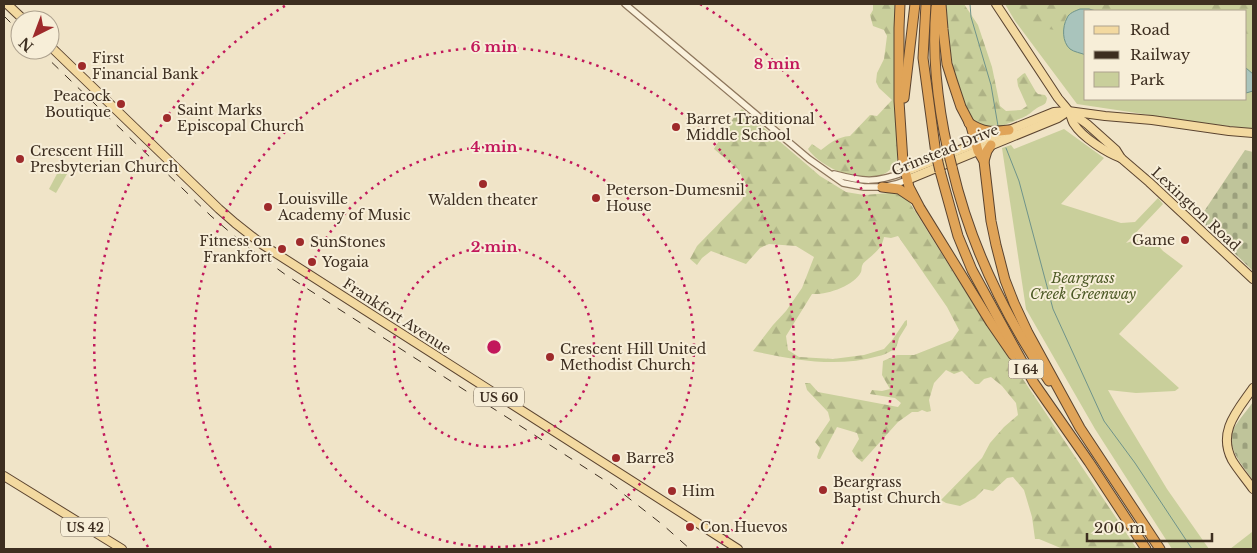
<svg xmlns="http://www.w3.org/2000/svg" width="1257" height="553" font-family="'Libre Baskerville',serif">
	<defs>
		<pattern id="forest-firs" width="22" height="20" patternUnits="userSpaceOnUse" patternTransform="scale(1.25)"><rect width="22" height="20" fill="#c9cf9b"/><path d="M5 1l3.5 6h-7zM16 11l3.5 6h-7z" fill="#aeb285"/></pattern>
		<pattern id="cemetery-stones" width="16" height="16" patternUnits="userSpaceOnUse" patternTransform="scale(1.25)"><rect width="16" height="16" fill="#bfc49a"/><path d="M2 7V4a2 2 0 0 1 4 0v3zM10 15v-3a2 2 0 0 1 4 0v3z" fill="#9ca07d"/></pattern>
	</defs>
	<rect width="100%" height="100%" fill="#f0e4c8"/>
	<g fill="#c9cf9b" fill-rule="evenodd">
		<path d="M1005,4H1253V129L1196,122L1077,104L1015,21ZM1086,11H1246V99H1086Z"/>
		<polygon points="1064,129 1104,158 1061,204 1121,223 1135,222 1158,198 1163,204 1126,243 1143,238 1157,244 1163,251 1183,266 1119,334 1179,388 1175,391 1136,393 1108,390 1117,406 1167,489 1209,549 1172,549 1095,429 1026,309 1002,148 1011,145 1014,149"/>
		<polygon points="59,170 67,174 56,193 49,189"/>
		<polygon points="1252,532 1253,533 1253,549 1230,549"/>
	</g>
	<g fill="url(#forest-firs)">
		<path d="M873,4H896L895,12L899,139C898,145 899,154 897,159C897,162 895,163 893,166C875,192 822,170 808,149L812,144L821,150C830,143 837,137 850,136L870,115L877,116L892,100L879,88L876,82L877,73L884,59L887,36L884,30L873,26L870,15L873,10Z"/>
		<path d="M946,4H964L978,25L992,67L1000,106L1006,111L1021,110L1027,106L1018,86L1017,79L1023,74L1025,73L1036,92L1038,94L1045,95L1047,98C1046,106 1043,104 1037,108C1031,112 1029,115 1022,118C1010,122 994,132 981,127C956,116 946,28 946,4Z"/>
		<path d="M1014,4H1077L1068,13L1064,22L1055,30C1035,28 1025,20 1014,4Z"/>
		<polygon points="1089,4 1118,4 1121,8 1118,11 1104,11"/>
		<polygon points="1204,4 1253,4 1253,62 1246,55 1246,11 1213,11"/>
		<path d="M742,109L820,176L846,192L864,195L889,193H898L908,200L982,318L1137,549H1063L1039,539H1035L1032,517L1024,490L1013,477L1007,478L993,491L984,489L975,498L960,506L946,503L941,500L982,458L990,443L1004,427L1018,415L1016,403L1002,386L991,377L984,379L979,384H975L962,371L954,374L946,370L934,383L929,400L931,411L927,412L922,410L918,412H912L898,422L862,462L856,457L852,451L859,439L857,433L837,427L820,459H818L817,457L820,448L815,442L830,420L828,412L807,390L805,383H810L818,392L898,407L901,403L895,398L870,394L872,390L882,391L890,389L882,375L883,361L897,355H914L952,340L959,330L947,307L898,236L891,238L884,237C882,248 876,252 868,259C867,260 863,263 863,264C861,267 862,270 861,272C854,286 827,295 812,294L786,336L788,350L799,357L833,359L864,355L884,349L893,339L905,321L907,320V325L899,338L896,348C891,351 885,355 879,356C837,368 794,360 753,351L773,325L786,311L802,288L814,257L796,246L769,244L760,248L746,264L711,251L702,258L697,265L690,259L697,246L742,200L747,187L738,169L714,149C721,138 732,117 742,109Z"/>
	</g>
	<g fill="url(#cemetery-stones)">
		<polygon points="1245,150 1253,152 1253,271 1199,219"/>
		<path d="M1253,402V480C1243,466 1224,446 1234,428C1239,419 1247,411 1253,402Z"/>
	</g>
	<g fill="#a9c4bc" stroke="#6f938a">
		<path d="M1080,9H1089L1096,11H1086V55C1081,53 1074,52 1070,49C1062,42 1062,27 1067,18C1069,13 1075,11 1080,9Z"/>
		<polygon points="1246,68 1253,74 1253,91 1246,93"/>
	</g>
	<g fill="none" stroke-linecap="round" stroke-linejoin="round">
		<g stroke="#6f938a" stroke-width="1">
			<polyline points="970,4 971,17 991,85 998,126"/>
			<polyline points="1006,148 1019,181 1053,309 1104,421 1135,463 1192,549"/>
		</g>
		<defs>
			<g id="minor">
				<polyline points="625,4 809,159 843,183 864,187 882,187 896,184 907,180"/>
				<path d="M834,174C864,182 875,183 905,172"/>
			</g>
			<g id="major">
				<polyline points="7,4 24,20"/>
				<path d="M996,4L1058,98C1062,103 1067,108 1070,113C1071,117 1072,121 1074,124C1082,137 1107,153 1121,158"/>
				<polyline points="50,46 219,209 235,223 263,245 738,549"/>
				<polyline points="1070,112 1087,124 1116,150 1121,158 1149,182 1253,279"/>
				<polyline points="905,172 1054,112 1068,111 1105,116 1152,120 1229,131 1253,133"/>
				<polyline points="907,180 1058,118 1067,112"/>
				<path d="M1253,388C1238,410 1217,431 1232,460C1238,470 1246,479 1253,489"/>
				<polyline points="4,476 122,549"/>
			</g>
			<g id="highway">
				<polyline points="900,4 899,28 899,101 903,162 909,187 920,208 991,323 1013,355"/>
				<polyline points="926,4 923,58 936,154"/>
				<polyline points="941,4 943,29 947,64 952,80 961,107 971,126 978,151 984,161 991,221 996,245 1005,280 1014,303 1028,333 1080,428 1160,549"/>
				<path d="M936,7C932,53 938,106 948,151"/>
				<polyline points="904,98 915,4"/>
				<path d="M969,123C984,133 992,132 1009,130"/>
				<polyline points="984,161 987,151 991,145"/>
				<path d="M952,167C970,245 1004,315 1049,381"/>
				<polyline points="940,171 958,236 972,270 1014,347 1034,383 1089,462 1146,549"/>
				<polyline points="882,187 899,189 914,199"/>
			</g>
		</defs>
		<use href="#minor" stroke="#8d765c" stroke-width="8"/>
		<use href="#major" stroke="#5b4430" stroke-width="10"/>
		<use href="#highway" stroke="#5b4430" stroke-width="11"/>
		<use href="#minor" stroke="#faf1dc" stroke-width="5.5"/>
		<use href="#major" stroke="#f3d9a0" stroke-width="8"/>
		<use href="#highway" stroke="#e0a458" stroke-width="9"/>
		<g stroke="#3d2e20" stroke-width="1" stroke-dasharray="9 9" stroke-linecap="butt">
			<polyline points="4,16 20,32"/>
			<polyline points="39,50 211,216 246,246 286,275 612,485 663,525 690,549"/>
		</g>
		<defs>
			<g id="highway-bridge">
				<polyline points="948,151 952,167"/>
				<polyline points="936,154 940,171"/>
			</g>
		</defs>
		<use href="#highway-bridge" stroke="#5b4430" stroke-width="11" stroke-linecap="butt"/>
		<use href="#highway-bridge" stroke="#e0a458" stroke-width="9"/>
	</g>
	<g fill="none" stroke="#c2185b" stroke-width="2.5" stroke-dasharray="2.5 5">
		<circle cx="494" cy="347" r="100"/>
		<circle cx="494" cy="347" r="200"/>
		<path d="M271 548A300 300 0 1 1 717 548"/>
		<path d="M148 547A400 400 0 0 1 288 4M700 4A400 400 0 0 1 840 547"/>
	</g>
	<g fill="#9e2a2b" stroke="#f7eed8" stroke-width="2">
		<circle cx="82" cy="66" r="5"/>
		<circle cx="121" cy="104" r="5"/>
		<circle cx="167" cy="118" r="5"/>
		<circle cx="676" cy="127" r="5"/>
		<circle cx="20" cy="159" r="5"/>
		<circle cx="483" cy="184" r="5"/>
		<circle cx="596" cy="198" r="5"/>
		<circle cx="268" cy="207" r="5"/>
		<circle cx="1185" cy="240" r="5"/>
		<circle cx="300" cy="242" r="5"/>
		<circle cx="282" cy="249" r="5"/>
		<circle cx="312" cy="262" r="5"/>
		<circle cx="550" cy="357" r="5"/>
		<circle cx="616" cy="458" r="5"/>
		<circle cx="823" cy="490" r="5"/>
		<circle cx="672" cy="491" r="5"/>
		<circle cx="690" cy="527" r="5"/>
	</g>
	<g text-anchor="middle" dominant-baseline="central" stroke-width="4" stroke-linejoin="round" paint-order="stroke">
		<g fill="#f7eed8" stroke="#756857" stroke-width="1">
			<rect x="1008.5" y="359.5" width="35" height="19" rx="4"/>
			<rect x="474" y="387.5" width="50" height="19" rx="4"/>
			<rect x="61" y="517.5" width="48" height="19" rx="4"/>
		</g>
		<g font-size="12" font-weight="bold" fill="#3d2e20">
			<text x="1026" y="369">I 64</text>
			<text x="499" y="397">US 60</text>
			<text x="85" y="527">US 42</text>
		</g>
		<g font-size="14" fill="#3d2e20" stroke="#f7eed8" text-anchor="start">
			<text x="92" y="58">First<tspan x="92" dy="16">Financial Bank</tspan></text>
			<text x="111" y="96" text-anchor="end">Peacock<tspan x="111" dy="16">Boutique</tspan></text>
			<text x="177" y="110">Saint Marks<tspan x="177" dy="16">Episcopal Church</tspan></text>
			<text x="686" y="119">Barret Traditional<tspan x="686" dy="16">Middle School</tspan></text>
			<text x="30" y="151">Crescent Hill<tspan x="30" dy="16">Presbyterian Church</tspan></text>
			<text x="606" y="190">Peterson-Dumesnil<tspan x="606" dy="16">House</tspan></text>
			<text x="278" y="199">Louisville<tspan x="278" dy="16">Academy of Music</tspan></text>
			<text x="483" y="200" text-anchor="middle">Walden theater</text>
			<text x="1175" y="240" text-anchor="end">Game</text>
			<text x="272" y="241" text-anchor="end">Fitness on<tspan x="272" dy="16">Frankfort</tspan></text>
			<text x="310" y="242">SunStones</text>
			<text x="322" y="262">Yogaia</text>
			<text x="560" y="349">Crescent Hill United<tspan x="560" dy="16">Methodist Church</tspan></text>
			<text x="626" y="458">Barre3</text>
			<text x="833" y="482">Beargrass<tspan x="833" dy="16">Baptist Church</tspan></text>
			<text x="682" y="491">Him</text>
			<text x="700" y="527">Con Huevos</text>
		</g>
		<g font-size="14" fill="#3d2e20" stroke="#f7eed8">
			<text transform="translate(945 150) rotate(-22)">Grinstead Drive</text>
			<text transform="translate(1196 209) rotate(43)">Lexington Road</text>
			<text transform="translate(397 316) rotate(33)">Frankfort Avenue</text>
		</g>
		<g font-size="14" font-style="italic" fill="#4d5a26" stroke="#f7eed8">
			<text x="1083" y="278">Beargrass<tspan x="1083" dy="16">Creek Greenway</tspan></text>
		</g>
	</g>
	<circle cx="494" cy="347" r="8" fill="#c2185b" stroke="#f7eed8" stroke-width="2.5"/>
	<g font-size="15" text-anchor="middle" font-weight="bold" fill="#c2185b" stroke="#f7eed8" stroke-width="4" stroke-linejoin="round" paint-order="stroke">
		<text x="494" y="52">6 min</text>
		<text x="777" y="69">8 min</text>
		<text x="494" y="152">4 min</text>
		<text x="494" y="252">2 min</text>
	</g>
	<rect width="1257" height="553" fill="none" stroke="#3d2e20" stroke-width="10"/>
	<rect x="1084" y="10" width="162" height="90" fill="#f7eed8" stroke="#ada18e"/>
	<rect x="1094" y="26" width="25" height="8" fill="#f3d9a0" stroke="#ada18e"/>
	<text x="1130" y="35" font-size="15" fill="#3d2e20">Road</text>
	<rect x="1094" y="51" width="25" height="8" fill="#3d2e20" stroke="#ada18e"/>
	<text x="1130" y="60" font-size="15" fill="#3d2e20">Railway</text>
	<rect x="1094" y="72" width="25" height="15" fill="#c9cf9b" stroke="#ada18e"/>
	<text x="1130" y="85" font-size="15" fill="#3d2e20">Park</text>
	<g transform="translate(35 35) rotate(222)"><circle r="24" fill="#f7eed8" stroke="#ada18e"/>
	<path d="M0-4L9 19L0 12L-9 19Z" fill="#9e2a2b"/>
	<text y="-8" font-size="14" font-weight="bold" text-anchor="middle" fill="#3d2e20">N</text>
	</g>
	<path d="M1087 533v8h125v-8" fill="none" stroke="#3d2e20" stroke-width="2.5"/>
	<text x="1094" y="533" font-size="15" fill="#3d2e20" stroke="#f7eed8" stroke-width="4" paint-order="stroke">200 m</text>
</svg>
